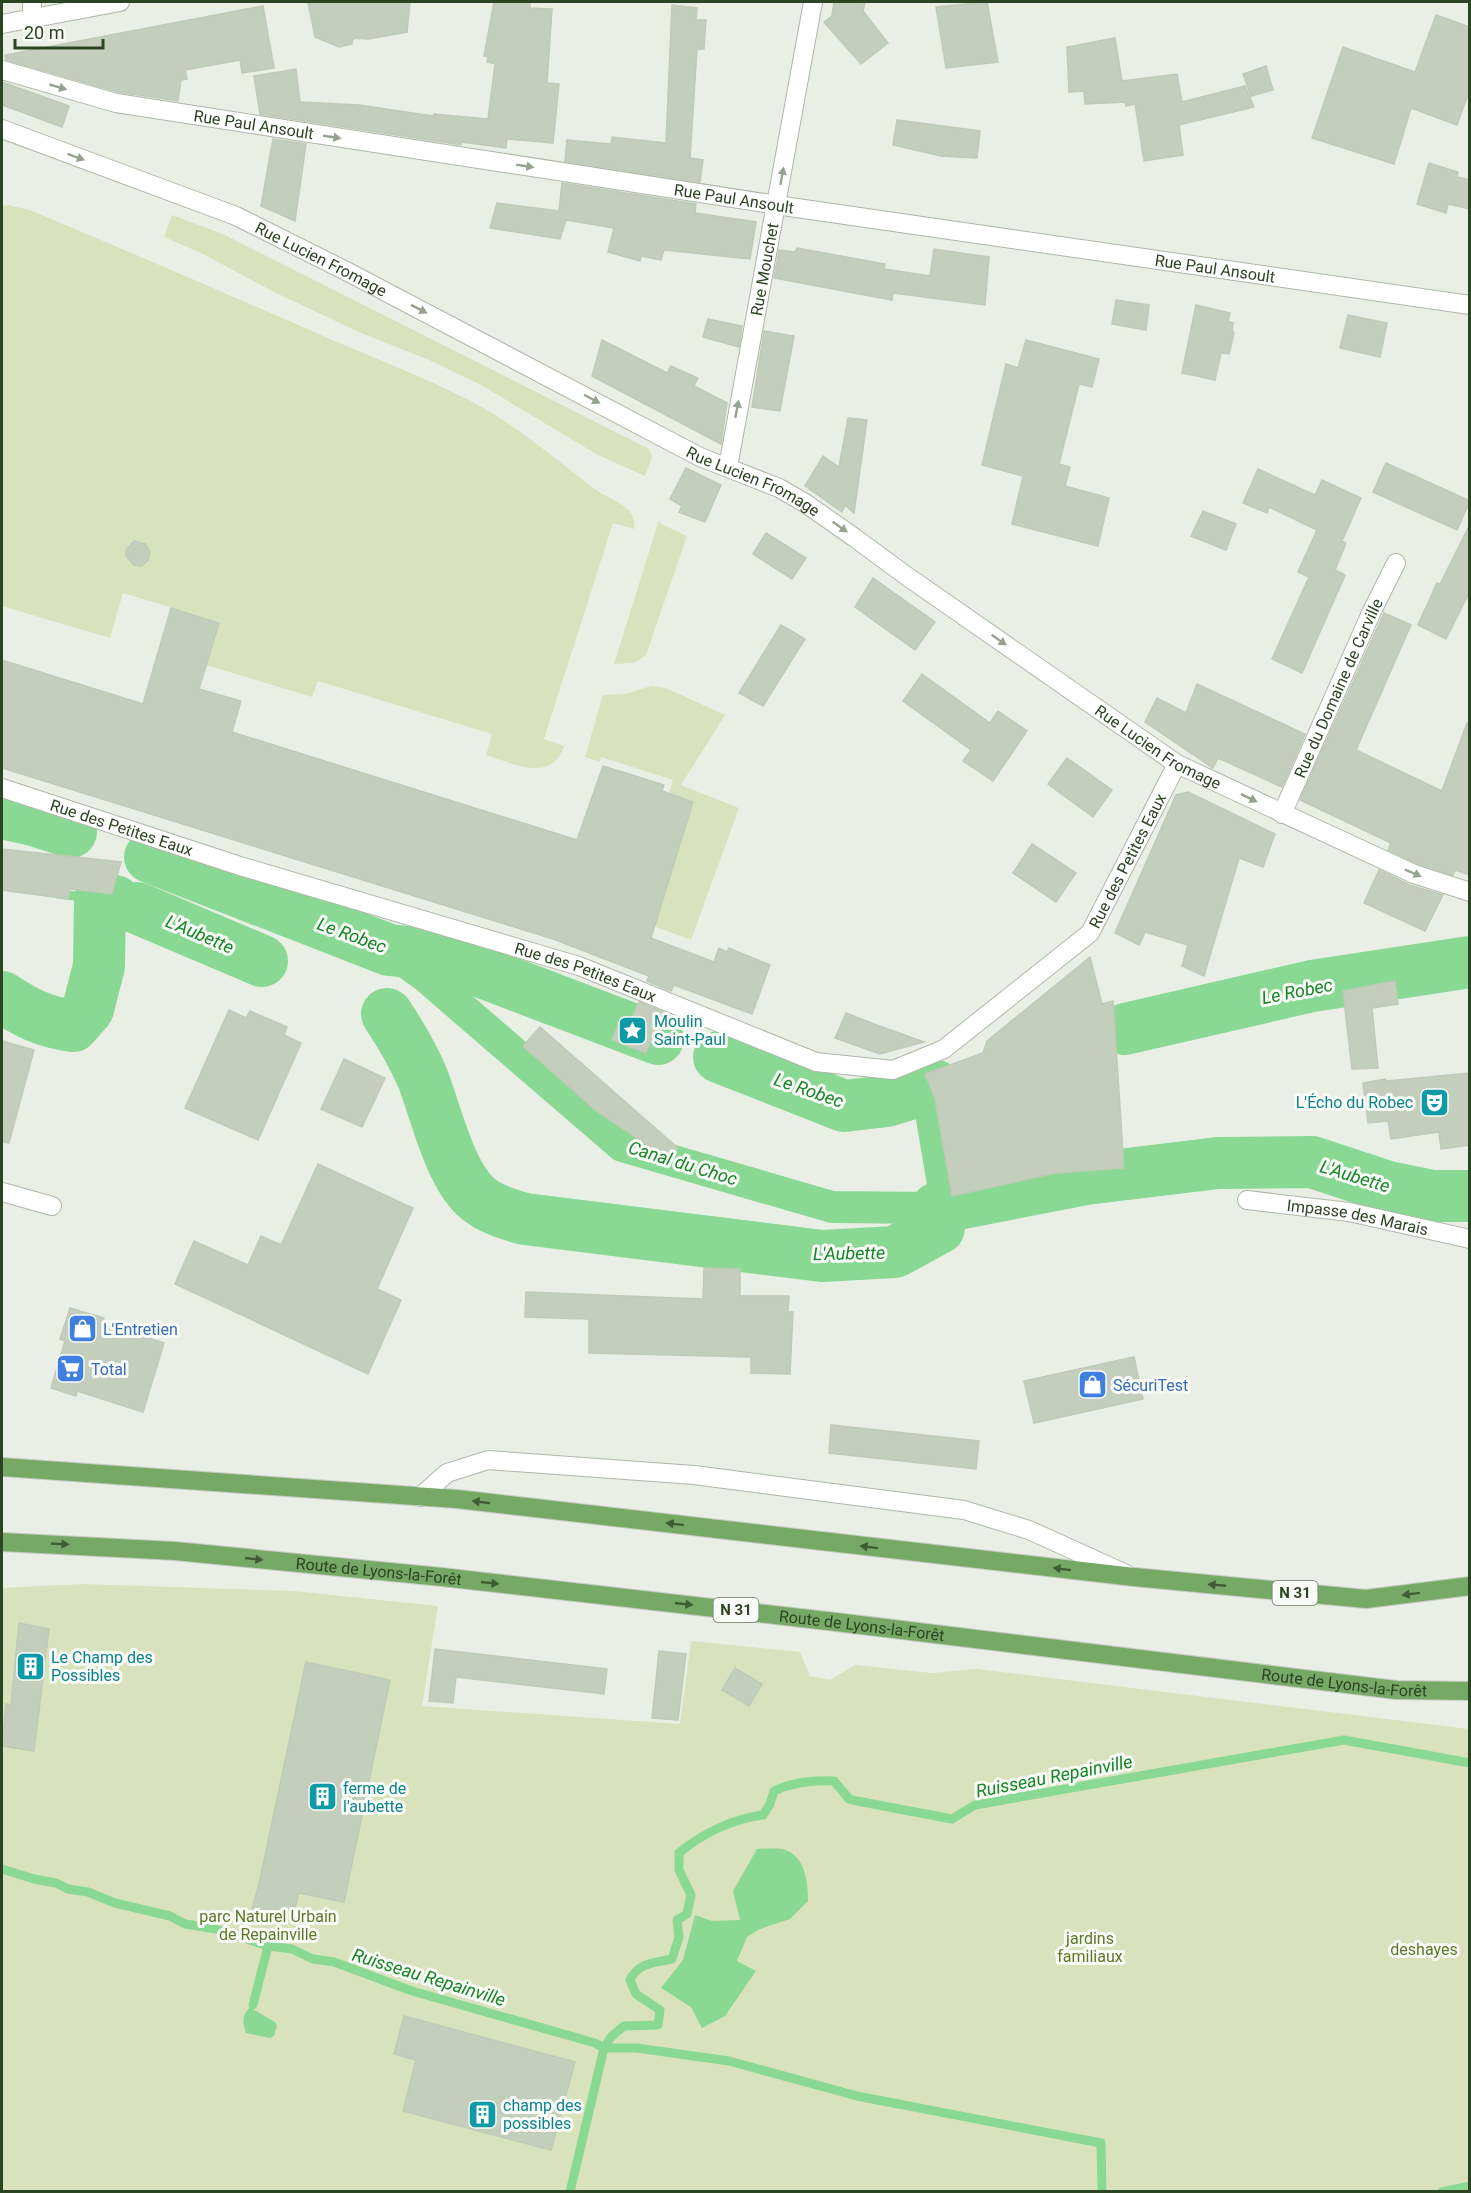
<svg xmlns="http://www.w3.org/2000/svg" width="1471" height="2193" font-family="Roboto,sans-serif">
	<rect width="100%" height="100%" fill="#eaefe5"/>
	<g fill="#d8e2bc">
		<path d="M8,205L30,210C128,251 225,293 321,335C371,357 422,376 471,401C516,425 556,459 596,490C611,501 637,505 634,529L613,523L544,739L564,746C551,784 513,763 486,755L492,734L318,681L312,697L206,665L219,622L123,593L110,638L2,606V206Z"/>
		<polygon points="172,215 223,234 649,449 652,457 645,476 598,455 481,385 429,360 361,333 274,292 201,253 164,237"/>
		<polygon points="659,520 661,524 687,536 646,655 634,663 614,664"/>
		<polygon points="651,686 666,688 725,715 681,785 739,808 691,940 648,924 661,904 693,802 669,794 673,780 601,757 600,762 585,757 603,695 625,694"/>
		<polygon points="82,1584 293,1591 438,1606 422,1706 680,1724 691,1641 800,1652 810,1676 830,1680 855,1665 932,1673 977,1669 1469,1729 1469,2191 2,2191 2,1588"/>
	</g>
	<g fill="#89d995">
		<path d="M757,1849C765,1849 774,1848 782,1849C805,1854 808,1881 808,1901L790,1919L760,1929L747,1937L737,1961L756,1971L725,2016L702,2028L691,2007L661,1988L683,1960L695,1915L712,1921L740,1920L733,1891Z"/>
		<path d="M253,2005L254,2010L275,2022L277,2026L274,2036L270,2038L246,2033C242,2021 242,2013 253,2005Z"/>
	</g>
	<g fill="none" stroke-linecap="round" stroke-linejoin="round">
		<g stroke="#89d995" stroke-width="9">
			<polyline points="58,894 100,899"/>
			<path d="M2,1869L34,1879L56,1883L68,1889L88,1892L115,1903L170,1916L185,1924L216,1929L268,1946L292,1949L313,1959L334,1962L412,1991L595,2043L604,2048L611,2037L624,2026L658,2025L660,2010L636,1994L630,1980C639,1962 654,1963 672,1959L679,1937L677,1920L687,1914L691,1895L679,1870V1853C703,1833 733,1819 763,1815L770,1804L774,1791C793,1782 813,1780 834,1781L849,1799L857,1801L952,1819L975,1805L1344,1740L1470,1763"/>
			<polyline points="253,2005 268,1946"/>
			<polyline points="570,2192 604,2048 637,2048 729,2061 857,2096 1101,2143 1102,2192"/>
			<polyline points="1442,2192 1470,2186"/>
		</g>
		<g stroke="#89d995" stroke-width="32">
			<polyline points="389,950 425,976 622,1146 832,1207 937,1208"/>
			<polyline points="925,1090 929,1101 947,1207"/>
		</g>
		<g stroke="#89d995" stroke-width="52">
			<polyline points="2,813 33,820 71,832"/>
			<polyline points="150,857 389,950 437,955 658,1039"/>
			<polyline points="137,908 262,961"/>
			<path d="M2,997C26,1013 44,1022 73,1026L88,1009L99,966L100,899L115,901"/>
			<path d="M387,1014C401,1035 413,1055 423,1079C436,1113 449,1171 475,1196C489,1209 507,1214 525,1219L822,1256L895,1252L939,1228L937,1208L1086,1179L1218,1163L1312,1162L1388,1187L1432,1196H1470"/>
			<polyline points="1125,1029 1312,986 1470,962"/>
			<polyline points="719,1057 844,1106 887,1101 936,1086"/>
		</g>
	</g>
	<g fill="#c4cebd" stroke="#bfcab7" stroke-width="1.5">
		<polygon points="308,2 410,2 407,32 368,39 353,38 352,44 339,47 315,37"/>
		<polygon points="494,2 530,2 530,8 552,9 547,83 559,84 553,143 507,139 506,148 461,142 461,145 260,114 254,76 296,69 300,102 359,105 433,116 434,114 488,119 495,64 487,62 488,57 484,56"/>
		<polygon points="834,2 865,2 863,11 888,43 861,64 824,22 832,16"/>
		<polygon points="987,2 998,62 946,68 936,7"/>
		<polygon points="672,5 697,8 696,20 706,20 704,49 697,49 690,158 703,160 700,182 565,161 567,140 611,144 612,137 666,143"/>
		<polygon points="263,6 274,68 242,73 240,60 185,70 187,79 181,80 178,101 118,92 6,60 5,55"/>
		<polygon points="1436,15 1470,27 1470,89 1457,125 1411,108 1394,164 1312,138 1343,47 1415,72"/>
		<polygon points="1115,38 1122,81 1177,74 1182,102 1245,86 1254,107 1179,125 1183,155 1144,161 1135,104 1126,106 1125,102 1085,104 1084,91 1069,92 1067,47"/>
		<polygon points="1266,66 1273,90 1251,96 1243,74"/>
		<polygon points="2,82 69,106 62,127 2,105"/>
		<polygon points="897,120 980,131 977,158 941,156 893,145"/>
		<polygon points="273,139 306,144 295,221 261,206"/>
		<polygon points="1429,163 1458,172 1457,177 1470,180 1470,209 1448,204 1446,213 1417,204"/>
		<polygon points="562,183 696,204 695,213 756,222 750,259 664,250 661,260 641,256 640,261 608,252 614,228 566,220 560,239 490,228 497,203 559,211"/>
		<polygon points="797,248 885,264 884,269 930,276 934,249 989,257 985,305 893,293 892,300 774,278 779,250 795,252"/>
		<polygon points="1116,300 1149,305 1146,330 1112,324"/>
		<polygon points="1196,305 1230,313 1228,321 1233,323 1232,330 1234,333 1229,354 1221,353 1215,380 1182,373"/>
		<polygon points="1348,315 1387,323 1380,357 1340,348"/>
		<polygon points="708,319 742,326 739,347 703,337"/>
		<polygon points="764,331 794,336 780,411 752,407"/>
		<polygon points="602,340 667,373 671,366 698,378 694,386 727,403 721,444 592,376"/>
		<polygon points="1026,340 1099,359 1092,387 1079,384 1059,464 1070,467 1065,486 1109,498 1098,546 1012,524 1023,476 982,465 1006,364 1018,368"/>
		<polygon points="848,418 867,420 854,513 845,505 842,512 805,486 823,456 839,467"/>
		<polygon points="1386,463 1470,501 1457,530 1373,492"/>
		<polygon points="686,468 721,485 705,522 679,512 682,506 670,499"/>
		<polygon points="1258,469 1315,495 1322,480 1361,498 1342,541 1346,543 1335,570 1345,575 1302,673 1272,659 1309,577 1298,572 1317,530 1269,507 1267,513 1243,503"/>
		<polygon points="1203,511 1236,524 1226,550 1191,536"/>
		<polygon points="1470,524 1470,591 1446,639 1418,625 1437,583 1440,584"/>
		<polygon points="766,533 806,558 792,579 753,554"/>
		<polygon points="134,541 145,544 150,552 148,560 142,566 134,565 126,556 126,550"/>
		<polygon points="873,578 935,622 915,650 855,607"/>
		<polygon points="171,608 219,623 199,689 241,701 232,732 577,840 603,766 664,785 662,791 693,802 651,938 714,962 719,948 727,952 729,948 770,965 752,1014 674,985 671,991 647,981 649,976 553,939 2,768 2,660 143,704"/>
		<polygon points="1384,613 1411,625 1356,750 1442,791 1467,723 1470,723 1470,875 1455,870 1453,875 1418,864 1388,850 1391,843 1300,800"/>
		<polygon points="781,625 805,639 763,706 739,693"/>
		<polygon points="922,674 990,723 998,711 1027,731 993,781 963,761 971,750 903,701"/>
		<polygon points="1197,684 1305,734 1282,787 1218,758 1213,768 1145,722 1157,698 1186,713"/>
		<polygon points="1067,758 1112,790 1093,817 1048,784"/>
		<polygon points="1188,792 1275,834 1263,867 1239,858 1204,976 1182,966 1188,945 1145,932 1139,945 1115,933 1176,795"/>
		<polygon points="1032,844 1076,873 1056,902 1013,873"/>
		<polygon points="2,849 121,862 112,894 70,889 68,899 2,890"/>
		<polygon points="1379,870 1410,885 1443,895 1425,931 1364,903"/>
		<polygon points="1090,957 1102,1004 1113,1001 1124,1168 1056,1173 952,1196 935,1099 925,1074 983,1053 987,1041"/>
		<polygon points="1395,981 1398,1004 1372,1008 1378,1068 1352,1069 1343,991"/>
		<polygon points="639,1002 663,1012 646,1053 612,1040 621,1017 631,1020"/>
		<polygon points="229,1010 246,1018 250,1011 287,1027 284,1035 301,1043 258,1140 185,1108"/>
		<polygon points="846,1013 874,1024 924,1042 880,1054 835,1038"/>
		<polygon points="540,1027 678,1148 669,1160 595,1110 523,1046"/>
		<polygon points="2,1041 34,1050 9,1143 2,1142"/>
		<polygon points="344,1059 385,1078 362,1127 321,1109"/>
		<polygon points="1470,1073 1470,1145 1441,1149 1439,1132 1391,1139 1388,1121 1368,1123 1363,1083 1385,1079 1386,1081"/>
		<polygon points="318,1164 413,1208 377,1289 401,1300 368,1374 175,1284 194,1241 248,1265 261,1236 281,1245"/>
		<polygon points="704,1268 740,1269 740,1296 789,1296 788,1312 793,1312 790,1374 751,1373 751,1357 589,1353 589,1319 525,1317 526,1292 703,1299"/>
		<polygon points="70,1308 104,1318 102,1323 164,1343 143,1412 77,1391 76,1396 51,1388 65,1341 60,1339"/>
		<polygon points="1134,1357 1143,1399 1034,1423 1024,1381"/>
		<polygon points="831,1425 979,1441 976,1469 829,1453"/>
		<polygon points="19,1623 49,1629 34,1751 2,1746 6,1704 11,1705"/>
		<polygon points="435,1649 607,1669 604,1694 456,1677 453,1703 429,1701"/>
		<polygon points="659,1651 686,1654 678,1720 652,1718"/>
		<polygon points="306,1662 390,1680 344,1902 299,1893 291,1921 252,1909 259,1884"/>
		<polygon points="735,1668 762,1684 749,1706 722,1690"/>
		<polygon points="404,2016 575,2062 551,2150 403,2111 416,2060 394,2054"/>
	</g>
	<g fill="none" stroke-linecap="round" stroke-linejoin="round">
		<defs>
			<g id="minor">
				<polyline points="32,2 32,18"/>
				<path id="s1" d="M2,70L116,103L790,207L1470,305"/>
				<path id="s2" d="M728,467L813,2"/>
				<path id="s3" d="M2,788L240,866L579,966L816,1062L893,1070L944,1049L1090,933L1177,764"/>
				<path id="s4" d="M1282,814L1372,611L1396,563"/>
				<polyline points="2,1192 52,1206"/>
				<path id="s5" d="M1247,1200L1349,1212L1470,1239"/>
				<polyline points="420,1497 447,1473 488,1460 694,1475 964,1510 1029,1530 1126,1574"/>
			</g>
			<g id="tertiary">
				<polyline points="2,24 120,2"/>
				<path id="s6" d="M2,129L236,216L348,272L700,457L779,488L805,503L855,538L908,577L1177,764L1414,874L1470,892"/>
			</g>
			<g id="primary">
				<polyline points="2,1467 457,1499 1134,1577 1366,1599 1470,1586"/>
				<path id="s7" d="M2,1542L175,1551L442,1577L836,1622L1396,1690L1470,1691"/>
			</g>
		</defs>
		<use href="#minor" stroke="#adb8a7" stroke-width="20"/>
		<use href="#tertiary" stroke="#adb8a7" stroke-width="20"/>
		<use href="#primary" stroke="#c4cbc1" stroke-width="20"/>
		<use href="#minor" stroke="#fff" stroke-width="18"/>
		<use href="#tertiary" stroke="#fff" stroke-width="18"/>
		<use href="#primary" stroke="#77a966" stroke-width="18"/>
	</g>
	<defs><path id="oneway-solid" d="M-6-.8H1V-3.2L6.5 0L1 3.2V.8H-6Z" transform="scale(1.5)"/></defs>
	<g fill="#95a290">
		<use href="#oneway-solid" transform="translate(58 87) rotate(16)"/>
		<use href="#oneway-solid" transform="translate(332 137) rotate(9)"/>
		<use href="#oneway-solid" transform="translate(76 157) rotate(20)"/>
		<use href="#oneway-solid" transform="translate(525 166) rotate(9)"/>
		<use href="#oneway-solid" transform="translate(782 176) rotate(-80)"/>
		<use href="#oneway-solid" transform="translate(419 309) rotate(27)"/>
		<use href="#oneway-solid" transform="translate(592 399) rotate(28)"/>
		<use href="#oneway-solid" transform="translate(737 409) rotate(-79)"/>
		<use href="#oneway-solid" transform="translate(840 527) rotate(35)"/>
		<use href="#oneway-solid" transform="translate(999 640) rotate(35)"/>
		<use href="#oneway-solid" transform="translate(1249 798) rotate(26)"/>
		<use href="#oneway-solid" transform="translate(1413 873) rotate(23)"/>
	</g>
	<g fill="#3e5d33">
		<use href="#oneway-solid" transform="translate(481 1502) rotate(-173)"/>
		<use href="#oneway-solid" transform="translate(675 1524) rotate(-173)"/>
		<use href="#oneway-solid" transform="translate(60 1544) rotate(3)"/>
		<use href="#oneway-solid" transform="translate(869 1547) rotate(-173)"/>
		<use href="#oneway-solid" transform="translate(254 1559) rotate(6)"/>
		<use href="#oneway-solid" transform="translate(1062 1569) rotate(-173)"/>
		<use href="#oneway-solid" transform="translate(490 1583) rotate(6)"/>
		<use href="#oneway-solid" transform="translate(1217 1585) rotate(-175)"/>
		<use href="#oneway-solid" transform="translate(1411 1594) rotate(173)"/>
		<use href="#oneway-solid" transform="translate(684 1604) rotate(6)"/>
	</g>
	<defs>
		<symbol id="sight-square" viewBox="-11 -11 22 22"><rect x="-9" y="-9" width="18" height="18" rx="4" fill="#0f9aa8" stroke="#f9fbf6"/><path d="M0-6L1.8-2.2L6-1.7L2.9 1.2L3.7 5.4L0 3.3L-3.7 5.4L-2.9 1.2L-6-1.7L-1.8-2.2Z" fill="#fff"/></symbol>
		<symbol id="theatre-square" viewBox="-11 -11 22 22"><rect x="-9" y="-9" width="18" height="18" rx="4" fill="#0f9aa8" stroke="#f9fbf6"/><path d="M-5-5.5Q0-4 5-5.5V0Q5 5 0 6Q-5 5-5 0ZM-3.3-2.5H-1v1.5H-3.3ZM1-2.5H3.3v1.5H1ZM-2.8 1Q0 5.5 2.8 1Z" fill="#fff"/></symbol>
		<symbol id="shop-square" viewBox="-11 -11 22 22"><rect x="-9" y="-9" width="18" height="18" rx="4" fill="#3f7fe0" stroke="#f9fbf6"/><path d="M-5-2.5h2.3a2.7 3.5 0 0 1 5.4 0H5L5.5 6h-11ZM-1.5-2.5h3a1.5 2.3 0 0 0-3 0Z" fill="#fff"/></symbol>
		<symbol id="supermarket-square" viewBox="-11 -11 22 22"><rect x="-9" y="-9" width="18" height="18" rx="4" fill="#3f7fe0" stroke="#f9fbf6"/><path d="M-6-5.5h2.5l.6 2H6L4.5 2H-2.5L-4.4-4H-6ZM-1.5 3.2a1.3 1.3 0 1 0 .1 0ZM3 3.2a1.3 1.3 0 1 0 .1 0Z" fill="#fff"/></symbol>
		<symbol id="building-square" viewBox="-11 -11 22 22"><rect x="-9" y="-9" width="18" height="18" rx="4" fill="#0f9aa8" stroke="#f9fbf6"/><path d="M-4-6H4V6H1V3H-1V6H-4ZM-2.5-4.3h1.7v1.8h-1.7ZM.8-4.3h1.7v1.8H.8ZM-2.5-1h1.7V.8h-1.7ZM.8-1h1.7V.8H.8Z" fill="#fff"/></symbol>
	</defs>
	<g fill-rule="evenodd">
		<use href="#sight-square" x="616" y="1014" width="33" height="33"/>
		<use href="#theatre-square" x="1418" y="1086" width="33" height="33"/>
		<use href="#shop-square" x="66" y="1312" width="33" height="33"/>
		<use href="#supermarket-square" x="54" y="1352" width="33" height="33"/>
		<use href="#shop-square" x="1076" y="1368" width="33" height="33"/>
		<use href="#building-square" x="14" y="1650" width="33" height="33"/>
		<use href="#building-square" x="306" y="1780" width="33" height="33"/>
		<use href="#building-square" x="466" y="2098" width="33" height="33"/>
	</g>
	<g text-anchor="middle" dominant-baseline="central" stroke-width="6" stroke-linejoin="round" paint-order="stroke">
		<g fill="#f9fbf6" stroke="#697b62" stroke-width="1.5">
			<rect x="1272.5" y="1581" width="45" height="24" rx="4.5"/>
			<rect x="713.5" y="1598" width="45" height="24" rx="4.5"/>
		</g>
		<g font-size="15" font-weight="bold" fill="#2b4422">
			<text x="1295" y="1593">N 31</text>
			<text x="736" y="1610">N 31</text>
		</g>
		<g font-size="16" fill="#2b4422" stroke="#f9fbf6">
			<text stroke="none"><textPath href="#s1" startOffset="258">Rue Paul Ansoult</textPath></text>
			<text stroke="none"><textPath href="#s1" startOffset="744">Rue Paul Ansoult</textPath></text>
			<text stroke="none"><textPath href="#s6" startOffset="345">Rue Lucien Fromage</textPath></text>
			<text stroke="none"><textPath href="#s1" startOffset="1230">Rue Paul Ansoult</textPath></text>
			<text stroke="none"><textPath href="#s2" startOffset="201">Rue Mouchet</textPath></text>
			<text stroke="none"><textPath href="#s6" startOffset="831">Rue Lucien Fromage</textPath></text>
			<text stroke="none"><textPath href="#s4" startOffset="138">Rue du Domaine de Carville</textPath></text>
			<text stroke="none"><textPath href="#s6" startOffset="1317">Rue Lucien Fromage</textPath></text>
			<text stroke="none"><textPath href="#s3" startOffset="126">Rue des Petites Eaux</textPath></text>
			<text stroke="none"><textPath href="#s3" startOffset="1260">Rue des Petites Eaux</textPath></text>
			<text stroke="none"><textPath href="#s3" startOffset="612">Rue des Petites Eaux</textPath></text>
			<text stroke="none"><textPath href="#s5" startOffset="112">Impasse des Marais</textPath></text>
			<text stroke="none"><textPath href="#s7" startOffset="378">Route de Lyons-la-Forêt</textPath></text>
			<text stroke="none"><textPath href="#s7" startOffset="864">Route de Lyons-la-Forêt</textPath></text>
			<text stroke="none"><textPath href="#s7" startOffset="1350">Route de Lyons-la-Forêt</textPath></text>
		</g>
		<g font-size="16" fill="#0d838f" stroke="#f9fbf6" text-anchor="start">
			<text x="654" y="1021">Moulin<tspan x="654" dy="18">Saint-Paul</tspan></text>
			<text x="1413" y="1102" text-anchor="end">L'Écho du Robec</text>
			<text x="51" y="1657">Le Champ des<tspan x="51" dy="18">Possibles</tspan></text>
			<text x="343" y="1788">ferme de<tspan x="343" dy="18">l'aubette</tspan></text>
			<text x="503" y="2105">champ des<tspan x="503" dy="18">possibles</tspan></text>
		</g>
		<g font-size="16" fill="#366cbe" stroke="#f9fbf6" text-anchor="start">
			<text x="103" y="1329">L'Entretien</text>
			<text x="91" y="1369">Total</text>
			<text x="1113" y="1385">SécuriTest</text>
		</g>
		<g font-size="16" fill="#5a7a27" stroke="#f9fbf6">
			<text x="268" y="1916">parc Naturel Urbain<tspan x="268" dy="18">de Repainville</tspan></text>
			<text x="1090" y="1938">jardins<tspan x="1090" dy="18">familiaux</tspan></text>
			<text x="1424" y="1949">deshayes</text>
		</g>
		<g font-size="18" font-style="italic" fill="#158627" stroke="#f9fbf6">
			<text transform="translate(200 934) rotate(23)">L'Aubette</text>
			<text transform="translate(352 935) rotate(20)">Le Robec</text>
			<text transform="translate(1297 991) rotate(-11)">Le Robec</text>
			<text transform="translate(809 1090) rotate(19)">Le Robec</text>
			<text transform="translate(683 1163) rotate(17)">Canal du Choc</text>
			<text transform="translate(1355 1176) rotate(17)">L'Aubette</text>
			<text transform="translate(849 1253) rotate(-1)">L'Aubette</text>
			<text transform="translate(1054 1776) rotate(-11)">Ruisseau Repainville</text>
			<text transform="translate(429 1977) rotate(17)">Ruisseau Repainville</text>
		</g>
	</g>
	<rect width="1471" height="2193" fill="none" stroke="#2b4422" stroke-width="6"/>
	<path d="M15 39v9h88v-9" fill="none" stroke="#2b4422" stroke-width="3"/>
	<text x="24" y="39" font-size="18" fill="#2b4422" stroke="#f9fbf6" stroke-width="4.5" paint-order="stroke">20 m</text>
</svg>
